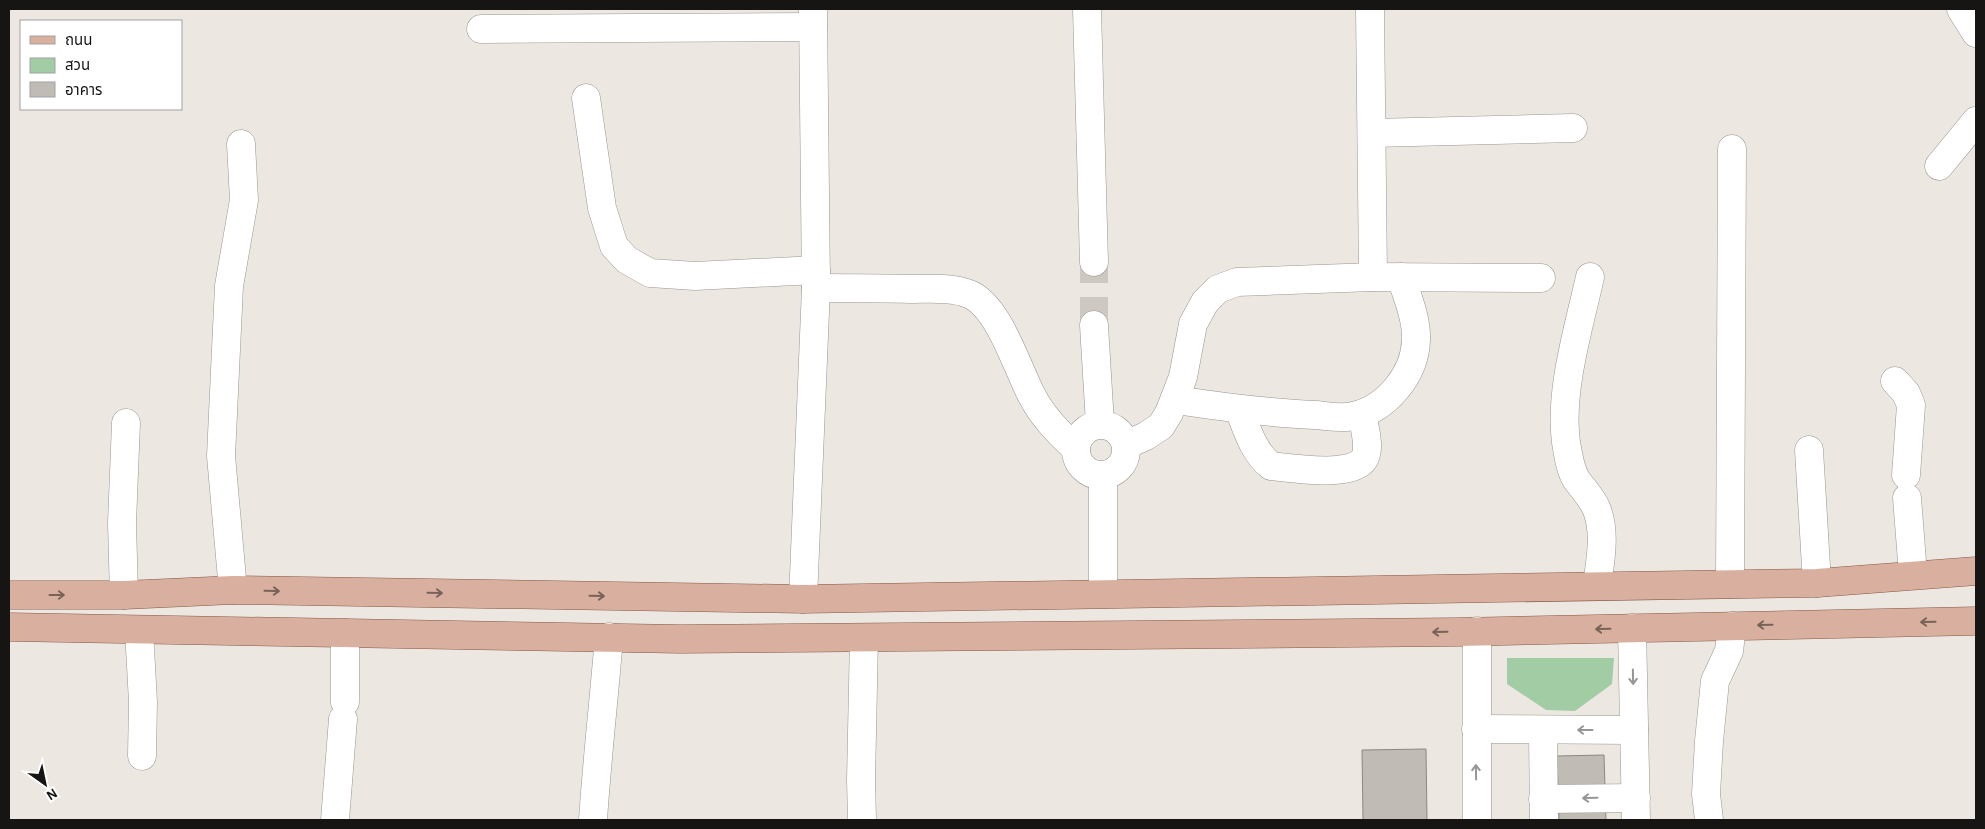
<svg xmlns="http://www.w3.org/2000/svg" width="1985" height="829" font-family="'Alegreya Sans','Noto Sans Thai',sans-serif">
	<rect width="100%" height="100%" fill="#ede7e1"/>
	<polygon fill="#a2cda4" points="1507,658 1614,658 1612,684 1575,711 1546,710 1507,684"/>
	<g fill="#c0bbb5" stroke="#8b8781">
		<polygon points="1426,749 1427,820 1363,820 1362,750"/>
		<polygon points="1604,755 1606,820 1559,820 1557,756"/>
	</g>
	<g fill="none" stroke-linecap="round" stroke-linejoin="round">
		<polyline stroke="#cdc8c2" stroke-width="28" stroke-dasharray="28 14" stroke-linecap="butt" points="1094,325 1094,262"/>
		<defs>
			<g id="minor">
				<polyline points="1087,9 1094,262"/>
				<polyline points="1370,9 1373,277"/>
				<polyline points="1961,9 1976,33"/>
				<polyline points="481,29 813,27"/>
				<polyline points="586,98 602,208 614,246 627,260 650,273 695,276 816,270"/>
				<polyline points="1372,133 1573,128"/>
				<polyline points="1939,166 1976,121"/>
				<path d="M1590,277C1579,327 1559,391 1566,442C1568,454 1570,469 1576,479C1583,489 1593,499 1597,510C1606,534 1600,562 1597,586"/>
				<path d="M816,288C848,288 880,288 912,289C930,289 952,287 969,294C999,306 1017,368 1032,396C1043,417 1058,432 1075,448"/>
				<polyline points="1094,325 1100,424"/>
				<polyline points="1895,381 1906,393 1911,405 1906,475"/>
				<path d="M1176,400C1222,407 1268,413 1315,415C1327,416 1342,419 1353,416C1387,409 1415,374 1416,340C1417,319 1407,296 1401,277"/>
				<path d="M1239,409C1247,429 1253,452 1271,466C1290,468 1353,478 1364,459C1371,448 1364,426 1362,414"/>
				<circle cx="1101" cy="450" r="25"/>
				<polyline points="1126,445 1146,436 1161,426 1169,413 1183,377 1193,324 1205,302 1218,289 1237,282 1265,281 1373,277 1541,278"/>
				<polyline points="1809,450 1817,583"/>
				<polyline points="1103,476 1103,594"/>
				<polyline points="1907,498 1913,574"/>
				<polyline points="1730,584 1732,149"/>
				<polyline points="233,590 221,456 229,286 244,200 241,144"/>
				<polyline points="124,595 122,523 126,423"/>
				<polyline points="803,599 816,288 813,9"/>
				<polyline points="1632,628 1636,820"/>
				<polyline points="139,630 143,702 142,756"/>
				<polyline points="345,702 345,633"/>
				<polyline points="1476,729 1634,730"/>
				<polyline points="1543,731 1544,820"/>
				<polyline points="1543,799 1636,798"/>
				<polyline points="335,820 343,719"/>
				<path d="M593,820C597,759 604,699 609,637"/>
				<polyline points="862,820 861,780 864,638"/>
				<polyline points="1477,820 1477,631"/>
				<polyline points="1709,820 1706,794 1709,741 1715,681 1729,651 1732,626"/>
			</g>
			<g id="major">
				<polyline points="9,595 124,595 233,590 803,599 1817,583 1976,571"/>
				<polyline points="9,627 681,639 1458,632 1976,621"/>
			</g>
		</defs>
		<use href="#minor" stroke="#9a958f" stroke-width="29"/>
		<use href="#major" stroke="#855744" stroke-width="29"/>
		<use href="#minor" stroke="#fff" stroke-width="28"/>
		<use href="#major" stroke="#d9b09f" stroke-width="28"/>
	</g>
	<defs><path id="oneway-shaft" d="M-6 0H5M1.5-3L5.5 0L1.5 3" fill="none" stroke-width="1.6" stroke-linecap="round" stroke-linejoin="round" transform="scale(1.25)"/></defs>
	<g stroke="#786259">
		<use href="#oneway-shaft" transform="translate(272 591) rotate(1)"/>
		<use href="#oneway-shaft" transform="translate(435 593) rotate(1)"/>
		<use href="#oneway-shaft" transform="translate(57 595)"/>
		<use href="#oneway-shaft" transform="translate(597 596) rotate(1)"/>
		<use href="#oneway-shaft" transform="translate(1928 622) rotate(179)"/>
		<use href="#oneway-shaft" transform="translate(1765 625) rotate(179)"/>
		<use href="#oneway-shaft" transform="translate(1603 629) rotate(179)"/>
		<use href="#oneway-shaft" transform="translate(1440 632) rotate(179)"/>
	</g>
	<g stroke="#979695">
		<use href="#oneway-shaft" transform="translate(1633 677) rotate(89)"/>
		<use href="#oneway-shaft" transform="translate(1585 730) rotate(180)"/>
		<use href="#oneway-shaft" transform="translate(1476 772) rotate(-91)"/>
		<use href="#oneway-shaft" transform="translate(1590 798) rotate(179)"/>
	</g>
	<rect width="1985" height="829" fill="none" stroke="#171513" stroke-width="20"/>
	<rect x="20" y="20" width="162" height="90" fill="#ffffff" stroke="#a2a1a1"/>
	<rect x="30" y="36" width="25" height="8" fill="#d9b09f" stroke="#a2a1a1"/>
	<text x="65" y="45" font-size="15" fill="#171513">ถนน</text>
	<rect x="30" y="58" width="25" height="15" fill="#a2cda4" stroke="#a2a1a1"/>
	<text x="65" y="70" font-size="15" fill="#171513">สวน</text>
	<rect x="30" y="82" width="25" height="15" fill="#c0bbb5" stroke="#a2a1a1"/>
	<text x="65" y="95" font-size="15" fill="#171513">อาคาร</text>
	<g transform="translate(45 784) rotate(147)" stroke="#ffffff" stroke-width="4" paint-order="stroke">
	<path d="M0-4L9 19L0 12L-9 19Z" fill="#171513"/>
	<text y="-8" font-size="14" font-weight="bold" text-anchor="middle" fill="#171513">N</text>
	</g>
</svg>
